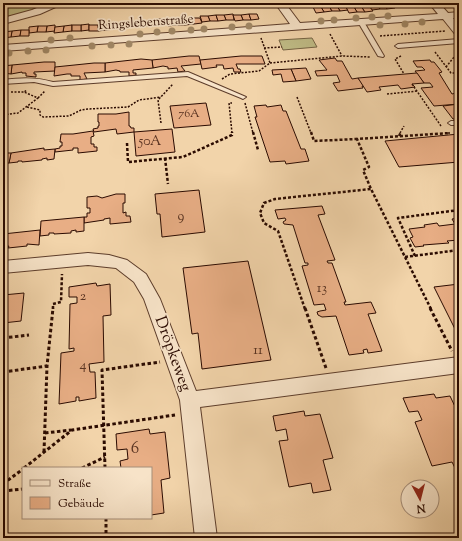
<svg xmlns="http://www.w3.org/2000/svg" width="462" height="541" font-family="'Sorts Mill Goudy',serif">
	<rect width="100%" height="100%" fill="#f2d4aa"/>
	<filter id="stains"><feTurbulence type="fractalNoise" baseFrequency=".005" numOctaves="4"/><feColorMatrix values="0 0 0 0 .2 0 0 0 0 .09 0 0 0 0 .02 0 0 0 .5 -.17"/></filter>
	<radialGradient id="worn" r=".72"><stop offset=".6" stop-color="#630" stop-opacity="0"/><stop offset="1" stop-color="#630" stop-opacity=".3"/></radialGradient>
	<g fill="#bfbb85" stroke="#756343">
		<polygon points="3,3 55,3 3,20"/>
		<polygon points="312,38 317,47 283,50 279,40"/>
	</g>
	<g fill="#e8ae85" stroke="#2b0b01">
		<polygon points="391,3 395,8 387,9 384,4"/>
		<polygon points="376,4 384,4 387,9 380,9"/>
		<polygon points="376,4 380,9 372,10 368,5"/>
		<polygon points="345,5 348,10 340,11 337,6"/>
		<polygon points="329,6 332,11 324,12 321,7"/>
		<polygon points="329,6 337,6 340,11 332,11"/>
		<polygon points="361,6 365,12 357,12 354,7"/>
		<polygon points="361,6 369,6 373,11 365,12"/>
		<polygon points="313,7 321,7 324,12 316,13"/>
		<polygon points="346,7 354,7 357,12 349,13"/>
		<polygon points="233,14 234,20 226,20 224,15"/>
		<polygon points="249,14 251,20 243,20 241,15"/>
		<polygon points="249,14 257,14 259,19 251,20"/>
		<polygon points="216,15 218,21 210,21 208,16"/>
		<polygon points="216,15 224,15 226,20 218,21"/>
		<polygon points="233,15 241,15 243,20 235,21"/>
		<polygon points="200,16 208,16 210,21 202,22"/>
		<polygon points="192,18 194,24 185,25 184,19"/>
		<polygon points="192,18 200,18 202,23 194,24"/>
		<polygon points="159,19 160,25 152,26 151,20"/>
		<polygon points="159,19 167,19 168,24 160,25"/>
		<polygon points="176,19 184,19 185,25 177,25"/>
		<polygon points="176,19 177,25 168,26 168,20"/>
		<polygon points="151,20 152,26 143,26 142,21"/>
		<polygon points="89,24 89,30 81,31 81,25"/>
		<polygon points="106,24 115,24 115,29 106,30"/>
		<polygon points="106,24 106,30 98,31 98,25"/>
		<polygon points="55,25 55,31 46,32 47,26"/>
		<polygon points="72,25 72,31 63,32 64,26"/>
		<rect x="72" y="25" width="9" height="6"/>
		<rect x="89" y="25" width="9" height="6"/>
		<polygon points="38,26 47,26 46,32 37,32"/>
		<polygon points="38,26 37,32 29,33 29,27"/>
		<polygon points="64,26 63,32 54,33 55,27"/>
		<polygon points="21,30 20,36 11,37 12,31"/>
		<polygon points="21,30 29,30 29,36 20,36"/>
		<polygon points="12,31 11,37 3,38 3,32"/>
		<polygon points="189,56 199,56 201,64 181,66 185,71 178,72 177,68 168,69 168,67 163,66 153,68 152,60"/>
		<polygon points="241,56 262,56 265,64 236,64 238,69 240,69 241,72 234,72 233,68 224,69 223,65 216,65 217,67 202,69 200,60"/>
		<polygon points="335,58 337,61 342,61 352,79 358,78 364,86 362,86 363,88 338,91 333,83 340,82 337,75 317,76 315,71 327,70 319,60"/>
		<polygon points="141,59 152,60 153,68 133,70 133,73 136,73 136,75 129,76 129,72 120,72 120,71 116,70 105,72 105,63"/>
		<polygon points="430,60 431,62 434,62 442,72 439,73 452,94 456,93 459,97 456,99 459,104 434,106 421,88 433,87 430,83 424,83 415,71 425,70 422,67 417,67 413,61"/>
		<polygon points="44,62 55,62 55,71 34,72 34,74 36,74 36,77 26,76 26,73 22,73 22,72 11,74 12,65"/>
		<polygon points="94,63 105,63 105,72 84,73 87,79 80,80 80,76 71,76 71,74 67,74 54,76 55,67"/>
		<polygon points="12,65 11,74 3,73 3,66"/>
		<polygon points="306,68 311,79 296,81 291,69"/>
		<polygon points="291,69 296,81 283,82 281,74 273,75 272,70"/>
		<polygon points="417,73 424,83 412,84 415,87 401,89 398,85 379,87 381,90 367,92 358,78"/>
		<polygon points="206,103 211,125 174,128 170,106"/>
		<polygon points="459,104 459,119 453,119 443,106"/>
		<polygon points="266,105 267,107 281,105 283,111 286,111 301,149 305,149 309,161 286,164 285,161 270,162 255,117 257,117 254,106"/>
		<polygon points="129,112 129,126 130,126 131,128 134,128 134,132 117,134 116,129 94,132 93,129 98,128 98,126 99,126 99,122 98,122 98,114 116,114"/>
		<polygon points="172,129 175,152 136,156 134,132"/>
		<polygon points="93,131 94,136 91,137 91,144 94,144 94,147 97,147 97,151 78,153 78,148 73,148 73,150 55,152 55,149 60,148 60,146 62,146 62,142 60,142 61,134 73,134"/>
		<polygon points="459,134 459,162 399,167 385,141"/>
		<polygon points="44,148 44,150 55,149 54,159 47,160 47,158 42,159 42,160 22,162 22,161 18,161 18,162 9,163 11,153"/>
		<polygon points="3,153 11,153 9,163 3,164"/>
		<polygon points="199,190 205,232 162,237 160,214 157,214 155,194"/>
		<polygon points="116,194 125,194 125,203 123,203 123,213 126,212 126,216 130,216 131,222 110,224 110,218 104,219 104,220 84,223 84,217 87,217 87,213 90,213 90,208 87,208 87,197 97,196 102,198"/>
		<polygon points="322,206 325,214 318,215 335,260 327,261 328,263 332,263 346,302 344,302 345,305 371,302 376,313 368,314 382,351 368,353 367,349 363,350 364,353 349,355 336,316 322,317 318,315 317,312 320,311 326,310 324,304 314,305 302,266 308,265 308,263 305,263 293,225 284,224 283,222 286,220 285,218 278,219 275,210"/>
		<polygon points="84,217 84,231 76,232 76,230 71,231 71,233 54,234 54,233 49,233 49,235 40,236 41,221"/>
		<polygon points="459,218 459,231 452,219"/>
		<polygon points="437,223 439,226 455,224 459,231 459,240 447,241 449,243 423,245 424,246 415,247 410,238 413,237 409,229 425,227 424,225"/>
		<polygon points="40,230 39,245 27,244 27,246 8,248 9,246 4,247 3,249 3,234"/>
		<polygon points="248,261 271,360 202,369 198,333 192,334 183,268"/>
		<polygon points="96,283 97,286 110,284 111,315 103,316 104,362 89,364 90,372 95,372 96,398 79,401 79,397 76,397 76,401 59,404 61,353 74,351 74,348 69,349 70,304 77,303 77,297 69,297 69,287"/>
		<polygon points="459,284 459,337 434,287"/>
		<polygon points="24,293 21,321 3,323 3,295"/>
		<polygon points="434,394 436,398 450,396 459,415 459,471 457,472 452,462 432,466 415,422 422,420 418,411 409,412 403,398"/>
		<polygon points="304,411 305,416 320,414 333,458 323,460 331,490 313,493 311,483 289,487 279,441 288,440 286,429 276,431 273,416"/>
		<polygon points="149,429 150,434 165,432 170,478 161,480 164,513 151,515 151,468 121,468 120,461 128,459 127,449 117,450 116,434"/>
	</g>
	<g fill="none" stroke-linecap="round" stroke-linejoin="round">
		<defs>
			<g id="lane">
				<polygon points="359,21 364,22 384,56 383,57 378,56 358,22"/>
				<polygon points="459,39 459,43 398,48 395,46 398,44"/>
				<path d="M188,72L246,97L243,99L241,98L187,76L53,86L34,82L3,84V80C20,78 36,77 53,82Z"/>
				<polygon points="459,121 459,125 451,125 448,123 451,121"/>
			</g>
			<g id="street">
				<polygon points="49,3 62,3 60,5 40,14 3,24 3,18 32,10"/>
				<polygon points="275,3 285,3 300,23 438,14 429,3 439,3 448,13 459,12 459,18 453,18 459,26 459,35 455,34 443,19 3,51 3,45 290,24"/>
				<polygon points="88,253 109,255 127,260 146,274 160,299 196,391 459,357 459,373 200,407 217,538 195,538 180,400 144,299 134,282 116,268 88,265 3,273 3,261"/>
			</g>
		</defs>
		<use href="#lane" stroke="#5d3d2b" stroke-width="2"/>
		<use href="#street" stroke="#5d3d2b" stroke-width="2"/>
		<g stroke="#2b0b01" stroke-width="1.5" stroke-dasharray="2 1.5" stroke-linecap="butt">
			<polyline points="330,34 342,56"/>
			<polyline points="380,36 445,31"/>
			<polyline points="264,48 282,47"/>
			<polyline points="435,52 451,73 459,73"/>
			<polyline points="401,56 395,59 404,74"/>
			<polyline points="270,63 342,56 370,57"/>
			<polyline points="446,67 459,51"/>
			<polyline points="222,79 230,74 259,71 270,63 261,38"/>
			<polyline points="412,84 441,126"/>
			<polyline points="11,92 24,92"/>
			<polyline points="387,94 418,91"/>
			<polyline points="297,97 311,133"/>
			<polyline points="38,98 45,91"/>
			<polyline points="245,103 253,133"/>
			<polyline points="27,107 40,110 40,115 43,117 69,116 81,110 88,109 128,107 139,100 161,97"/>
			<polyline points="3,115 18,113 38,98 24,92 27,90"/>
			<polyline points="161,123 158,100 173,84"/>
			<polyline points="232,133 229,103 232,103"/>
			<polyline points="400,133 404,126"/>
			<polyline points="448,133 450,133"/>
		</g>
		<g stroke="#2b0b01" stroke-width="2.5" stroke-dasharray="3 2" stroke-linecap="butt">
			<polyline points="253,132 258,150"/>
			<polyline points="311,132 314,141 357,139"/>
			<polyline points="399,136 401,132"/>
			<polyline points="127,143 128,162 183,157 232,135 232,132"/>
			<polyline points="165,158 168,184"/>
			<polyline points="415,256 398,218 459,210"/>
			<polyline points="405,257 459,250"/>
			<polyline points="53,309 53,304 61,302 62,274"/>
			<polyline points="305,309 278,231 264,223 260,213 264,203 275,199 371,189"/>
			<polyline points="431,309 371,189 363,170 369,167 357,139 450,133"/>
		</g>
		<g stroke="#2b0b01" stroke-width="3" stroke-dasharray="3.5 2.5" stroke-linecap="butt">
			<polyline points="305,308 326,368"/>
			<polyline points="430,308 452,351"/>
			<polyline points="3,338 29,335"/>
			<polyline points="3,372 47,366"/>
			<polyline points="45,433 71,430"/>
			<polyline points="44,452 47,366 53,308"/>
			<polyline points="24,468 72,430 175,415"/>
			<polyline points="82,468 105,457"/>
			<polyline points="105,468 102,370 160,362"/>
			<polyline points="3,484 23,469"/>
			<polyline points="3,491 23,489"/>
			<polyline points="106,518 106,534"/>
		</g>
		<use href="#lane" fill="#f7e3c8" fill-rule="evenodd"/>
		<use href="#street" fill="#f7e3c8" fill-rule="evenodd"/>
	</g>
	<g fill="#a18866">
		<circle cx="388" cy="16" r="3.5"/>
		<circle cx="372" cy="17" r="3.5"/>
		<circle cx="356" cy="18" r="3.5"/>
		<circle cx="334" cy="20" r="3.5"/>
		<circle cx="321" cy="21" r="3.5"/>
		<circle cx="422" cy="22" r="3.5"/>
		<circle cx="405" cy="24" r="3.5"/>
		<circle cx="380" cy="25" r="3.5"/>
		<circle cx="249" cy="26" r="3.5"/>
		<circle cx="232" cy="27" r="3.5"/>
		<circle cx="204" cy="29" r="3.5"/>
		<circle cx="191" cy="30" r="3.5"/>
		<circle cx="172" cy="31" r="3.5"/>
		<circle cx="157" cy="32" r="3.5"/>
		<circle cx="140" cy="34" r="3.5"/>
		<circle cx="70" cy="38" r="3.5"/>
		<circle cx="51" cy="40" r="3.5"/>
		<circle cx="129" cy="44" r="3.5"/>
		<circle cx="111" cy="45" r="3.5"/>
		<circle cx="92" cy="46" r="3.5"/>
		<circle cx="46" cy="50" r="3.5"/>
		<circle cx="28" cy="51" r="3.5"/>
		<circle cx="9" cy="53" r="3.5"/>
	</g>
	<g text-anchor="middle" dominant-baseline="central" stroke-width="3.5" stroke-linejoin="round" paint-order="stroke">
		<g font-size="12" fill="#5a3422">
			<text x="189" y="114">76A</text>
		</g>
		<g font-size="13" fill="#2b0b01" stroke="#f7e3c8">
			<text transform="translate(146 23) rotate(-4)">Ringslebenstraße</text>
		</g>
		<g font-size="14" fill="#5a3422">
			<text x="150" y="142">50A</text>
			<text x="181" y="217">9</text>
			<text x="322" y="289">13</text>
			<text x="83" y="297">2</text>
			<text x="258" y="351">11</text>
			<text x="83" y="366">4</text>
		</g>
		<g font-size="16" fill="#2b0b01" stroke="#f7e3c8">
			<text transform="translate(172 354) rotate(70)">Dröpkeweg</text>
		</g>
		<g font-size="17" fill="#5a3422">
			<text x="135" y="449">6</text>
		</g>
	</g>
	<rect width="462" height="541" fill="none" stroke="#f2d4aa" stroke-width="16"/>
	<rect x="4" y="4" width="454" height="533" fill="none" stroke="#2b0b01" stroke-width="2"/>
	<rect x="8" y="8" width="446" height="525" fill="none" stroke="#2b0b01"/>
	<rect x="22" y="467" width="130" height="52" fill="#f7e3c8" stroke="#a58d78"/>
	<rect x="30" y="480" width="20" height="6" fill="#f7e3c8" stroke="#a58d78"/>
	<text x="58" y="487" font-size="12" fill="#2b0b01">Straße</text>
	<rect x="30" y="497" width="20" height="12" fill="#e8ae85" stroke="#a58d78"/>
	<text x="58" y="507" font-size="12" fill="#2b0b01">Gebäude</text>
	<g transform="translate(420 499) rotate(173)"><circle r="19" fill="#f7e3c8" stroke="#a58d78"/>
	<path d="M0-3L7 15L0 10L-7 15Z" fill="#8f2418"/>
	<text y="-6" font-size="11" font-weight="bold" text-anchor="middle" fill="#2b0b01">N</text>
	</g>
	<rect width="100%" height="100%" filter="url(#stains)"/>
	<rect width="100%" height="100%" fill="url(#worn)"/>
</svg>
